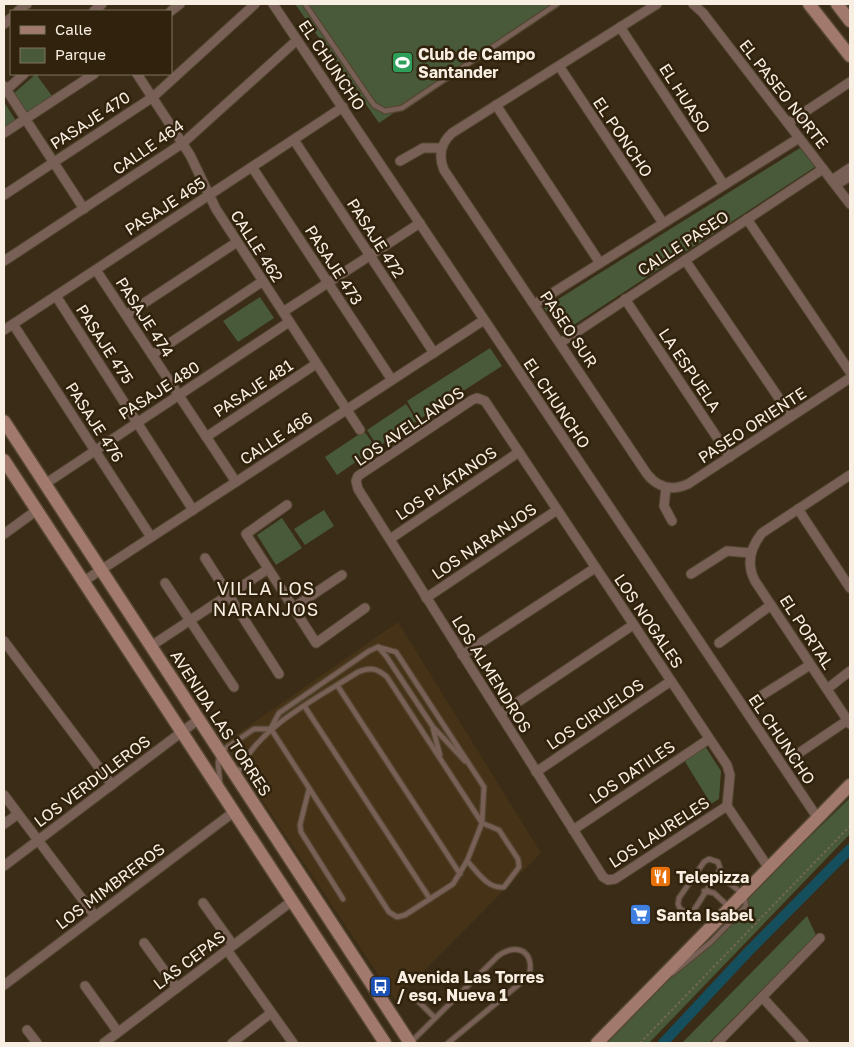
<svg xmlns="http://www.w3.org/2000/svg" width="854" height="1047" font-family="'Golos Text',sans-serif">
	<rect width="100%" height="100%" fill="#3a2c16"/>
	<polygon fill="#463317" points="398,622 541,853 395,1000 224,743"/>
	<g fill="#485a39">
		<polygon points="295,4 554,4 379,123"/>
		<polygon points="36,74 52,96 26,115 13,94"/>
		<polygon points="4,102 16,121 4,129"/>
		<polygon points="800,148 815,167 563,332 544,308"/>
		<polygon points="260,297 274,318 238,342 223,321"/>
		<polygon points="490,348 502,366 418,420 407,401"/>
		<polygon points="406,404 417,421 378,447 367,430"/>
		<polygon points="364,431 376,448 337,475 325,457"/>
		<polygon points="324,510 334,526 305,545 294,529"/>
		<polygon points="282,518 302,548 276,565 257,535"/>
		<polygon points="705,746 721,771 719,799 711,804 684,760"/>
		<polygon points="850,798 850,834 649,1043 605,1043 773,872"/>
		<polygon points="807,916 816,935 709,1043 682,1043"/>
	</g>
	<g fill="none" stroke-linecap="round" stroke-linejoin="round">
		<polyline stroke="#154e5d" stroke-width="10" points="663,1043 746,954 850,849"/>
		<defs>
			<g id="service">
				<polyline points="305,4 374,105 385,111 402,108 557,4"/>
				<polyline points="378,647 386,656 433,727 465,761"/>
				<polyline points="337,685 460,874"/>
				<polyline points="305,707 430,899"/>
				<path d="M271,728L279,713L369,651L378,647L396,652L484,787L482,823L499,830L518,859L519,867L504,887C488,890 477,871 467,861"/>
				<polyline points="433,729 440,755"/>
				<path d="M220,783L218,763L220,752L254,729H271L389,912L397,917L405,915L453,884L467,861L482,823L387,677C377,668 370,667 358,672C318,698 255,728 238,774"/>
				<polyline points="309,789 300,825 301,832 343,899"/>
				<polyline points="704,891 714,893 729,907"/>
				<polyline points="673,973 711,942 746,906 744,895 723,878 718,862 709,859 704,862 679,898 678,904 680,909 688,913 694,910 719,871"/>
				<polyline points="411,994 435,1018"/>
				<path d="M411,1042L498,956C517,942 535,951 529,976L448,1043"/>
			</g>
			<g id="minor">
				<polyline points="273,4 817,817"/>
				<path d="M657,4L452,133C441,143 438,156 444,170L647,474C658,488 673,491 688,484L850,378"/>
				<polyline points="693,4 703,13 850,204"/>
				<polyline points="18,11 27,4"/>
				<polyline points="94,11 102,4"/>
				<polyline points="171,11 180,4"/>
				<polyline points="4,24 11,18"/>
				<polyline points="620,27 724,185"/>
				<polyline points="559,66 663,223"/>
				<polyline points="137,74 190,155 216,209 360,430"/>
				<polyline points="4,86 84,209"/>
				<polyline points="4,92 24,74"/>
				<polyline points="496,105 600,263"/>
				<polyline points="788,123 850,82"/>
				<polyline points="4,133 94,74"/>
				<polyline points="294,140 434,353"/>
				<polyline points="400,161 423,148 441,148"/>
				<polyline points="252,167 392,380"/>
				<polyline points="832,180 850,168"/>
				<polyline points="836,185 850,176"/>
				<polyline points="4,195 153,97 255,4"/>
				<polyline points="747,219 850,372"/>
				<polyline points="685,260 791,416"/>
				<polyline points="4,261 183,143 297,40"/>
				<polyline points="96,270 236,482"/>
				<polyline points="56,296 193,510"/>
				<polyline points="625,299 730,457"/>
				<polyline points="535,304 799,138"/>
				<polyline points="283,312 420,223"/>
				<polyline points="126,315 237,242"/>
				<polyline points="13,324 151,537"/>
				<polyline points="4,330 343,107"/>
				<polyline points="560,343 823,169"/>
				<polyline points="152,355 263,281"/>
				<polyline points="206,437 316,364"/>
				<path d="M850,475L762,533C750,548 746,564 755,581L850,724"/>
				<polyline points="45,484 289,322"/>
				<polyline points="666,488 664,506 672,521"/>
				<polyline points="287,505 246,534 316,643 365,608"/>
				<polyline points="798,509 850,588"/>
				<polyline points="4,534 37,510"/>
				<polyline points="390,539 519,452"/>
				<polyline points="205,558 279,674"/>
				<polyline points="691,574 727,551 751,553"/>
				<polyline points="84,581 484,320"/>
				<polyline points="165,583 234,687"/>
				<polyline points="426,598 557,510"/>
				<polyline points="293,608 342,575"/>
				<polyline points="4,641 112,785"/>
				<polyline points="719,643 771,605"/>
				<polyline points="151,646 268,569"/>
				<polyline points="462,655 595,568"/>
				<polyline points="827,689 850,671"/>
				<polyline points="756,699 810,665"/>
				<polyline points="500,714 633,625"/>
				<polyline points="793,757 848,720"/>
				<polyline points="536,772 671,681"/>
				<polyline points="4,795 95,916"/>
				<polyline points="727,806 615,879 608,880 603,877 358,489 356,481 358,476 472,400 477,398 485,401 727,765 730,775 727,806 768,867"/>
				<polyline points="4,824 18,814"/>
				<polyline points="573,830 709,739"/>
				<polyline points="4,866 199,719"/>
				<polyline points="203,903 233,945"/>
				<polyline points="144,943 177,988"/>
				<polyline points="227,950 293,1043"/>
				<polyline points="4,985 235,811"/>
				<polyline points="85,986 118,1032"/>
				<polyline points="763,998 804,1043"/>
				<polyline points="27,1030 37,1043"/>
				<polyline points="104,1043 292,901"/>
				<polyline points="232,1043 271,1013"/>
				<polyline points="717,1043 820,938"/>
			</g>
			<g id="secondary">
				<polyline points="809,4 850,56"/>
				<polyline points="837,4 850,21"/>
				<polyline points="4,421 410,1043"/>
				<polyline points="4,460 385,1043"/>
				<polyline points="597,1043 850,785"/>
			</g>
		</defs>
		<use href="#service" stroke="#554732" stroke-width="7"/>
		<use href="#minor" stroke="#554732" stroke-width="11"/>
		<use href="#secondary" stroke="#554732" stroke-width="15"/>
		<polyline stroke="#746754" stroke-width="2" stroke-dasharray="2.5 2.5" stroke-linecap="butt" points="640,1043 850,826"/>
		<use href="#service" stroke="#786057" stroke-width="4.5"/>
		<use href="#minor" stroke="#786057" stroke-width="9"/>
		<use href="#secondary" stroke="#a17a6d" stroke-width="12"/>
	</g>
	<defs>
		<symbol id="stadium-square" viewBox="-11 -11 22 22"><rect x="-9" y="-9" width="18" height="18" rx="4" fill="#2e9e5b" stroke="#30220c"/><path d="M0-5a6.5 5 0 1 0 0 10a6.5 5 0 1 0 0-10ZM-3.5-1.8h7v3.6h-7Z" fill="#fff"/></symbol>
		<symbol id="restaurant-square" viewBox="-11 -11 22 22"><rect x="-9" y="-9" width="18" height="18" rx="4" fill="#e8710a" stroke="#30220c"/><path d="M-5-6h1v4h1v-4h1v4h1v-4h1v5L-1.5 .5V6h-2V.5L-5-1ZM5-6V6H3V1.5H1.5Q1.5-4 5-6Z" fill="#fff"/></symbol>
		<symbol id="supermarket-square" viewBox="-11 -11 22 22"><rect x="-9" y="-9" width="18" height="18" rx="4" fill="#3f7fe0" stroke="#30220c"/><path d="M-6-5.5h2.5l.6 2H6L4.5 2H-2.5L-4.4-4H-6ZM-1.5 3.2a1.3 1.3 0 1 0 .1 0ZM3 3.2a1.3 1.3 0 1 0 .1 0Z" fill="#fff"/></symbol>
		<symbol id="bus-square" viewBox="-11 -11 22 22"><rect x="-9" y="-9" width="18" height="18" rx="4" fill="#1a4fb4" stroke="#30220c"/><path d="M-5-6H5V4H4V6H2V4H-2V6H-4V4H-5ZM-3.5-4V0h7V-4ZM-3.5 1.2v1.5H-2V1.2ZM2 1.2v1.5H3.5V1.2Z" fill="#fff"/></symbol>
	</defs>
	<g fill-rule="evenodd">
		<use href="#stadium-square" x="390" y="50" width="25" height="25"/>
		<use href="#restaurant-square" x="648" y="864" width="25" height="25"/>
		<use href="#supermarket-square" x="628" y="902" width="25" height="25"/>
		<use href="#bus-square" x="368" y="974" width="25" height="25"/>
	</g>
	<g text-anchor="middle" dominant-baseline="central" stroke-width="5" stroke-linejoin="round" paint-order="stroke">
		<g font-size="16" font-weight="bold" fill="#f8eee1" stroke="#30220c" text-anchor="start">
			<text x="418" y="54">Club de Campo<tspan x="418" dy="18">Santander</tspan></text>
			<text x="676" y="877">Telepizza</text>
			<text x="656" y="915">Santa Isabel</text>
			<text x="397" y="977">Avenida Las Torres<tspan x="397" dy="18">/ esq. Nueva 1</tspan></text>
		</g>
		<g font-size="16" fill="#f8eee1" stroke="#30220c">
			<text transform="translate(332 65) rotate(56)">EL CHUNCHO</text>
			<text transform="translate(784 94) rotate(52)">EL PASEO NORTE</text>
			<text transform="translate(685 98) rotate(57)">EL HUASO</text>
			<text transform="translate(90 120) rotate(-33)">PASAJE 470</text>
			<text transform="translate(623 137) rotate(56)">EL PONCHO</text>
			<text transform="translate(148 147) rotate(-35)">CALLE 464</text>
			<text transform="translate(165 206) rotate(-33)">PASAJE 465</text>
			<text transform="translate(376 238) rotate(57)">PASAJE 472</text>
			<text transform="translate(683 243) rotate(-33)">CALLE PASEO</text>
			<text transform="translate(257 246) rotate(57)">CALLE 462</text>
			<text transform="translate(334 265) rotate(57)">PASAJE 473</text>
			<text transform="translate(145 317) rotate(57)">PASAJE 474</text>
			<text transform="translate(569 329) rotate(56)">PASEO SUR</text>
			<text transform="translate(105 344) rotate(57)">PASAJE 475</text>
			<text transform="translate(690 370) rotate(56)">LA ESPUELA</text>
			<text transform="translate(253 388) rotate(-33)">PASAJE 481</text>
			<text transform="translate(159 390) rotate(-33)">PASAJE 480</text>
			<text transform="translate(557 403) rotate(56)">EL CHUNCHO</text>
			<text transform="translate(95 422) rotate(57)">PASAJE 476</text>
			<text transform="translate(752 425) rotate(-33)">PASEO ORIENTE</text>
			<text transform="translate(409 426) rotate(-34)">LOS AVELLANOS</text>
			<text transform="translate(276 438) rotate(-33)">CALLE 466</text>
			<text transform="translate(446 483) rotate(-34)">LOS PLÁTANOS</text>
			<text transform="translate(484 541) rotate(-34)">LOS NARANJOS</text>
			<text transform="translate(649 621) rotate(56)">LOS NOGALES</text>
			<text transform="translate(807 632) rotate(57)">EL PORTAL</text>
			<text transform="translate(492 674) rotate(58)">LOS ALMENDROS</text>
			<text transform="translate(595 714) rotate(-34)">LOS CIRUELOS</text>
			<text transform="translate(221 723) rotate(57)">AVENIDA LAS TORRES</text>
			<text transform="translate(782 739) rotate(56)">EL CHUNCHO</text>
			<text transform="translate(632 772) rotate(-34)">LOS DATILES</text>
			<text transform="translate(92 781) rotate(-37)">LOS VERDULEROS</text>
			<text transform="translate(659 832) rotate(-33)">LOS LAURELES</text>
			<text transform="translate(110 886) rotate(-37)">LOS MIMBREROS</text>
			<text transform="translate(189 960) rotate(-37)">LAS CEPAS</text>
		</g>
		<g font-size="18" letter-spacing="1" fill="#f8eee1" stroke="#30220c">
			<text x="266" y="588">VILLA LOS<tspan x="266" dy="21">NARANJOS</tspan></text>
		</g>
	</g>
	<rect width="854" height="1047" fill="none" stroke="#f8eee1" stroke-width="10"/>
	<rect x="10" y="10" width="162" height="65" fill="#30220c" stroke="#807461"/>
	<rect x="20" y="26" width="25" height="8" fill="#a17a6d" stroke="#807461"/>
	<text x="55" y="35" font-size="15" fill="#f8eee1">Calle</text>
	<rect x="20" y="48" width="25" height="15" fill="#485a39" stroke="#807461"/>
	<text x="55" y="60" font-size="15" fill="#f8eee1">Parque</text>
</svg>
